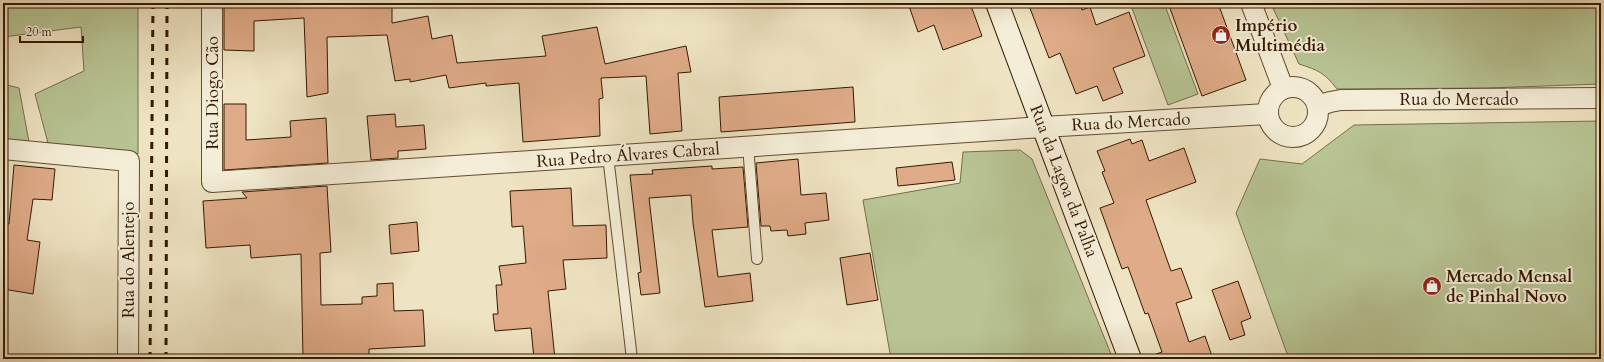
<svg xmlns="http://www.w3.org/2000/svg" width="1604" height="362" font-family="Cardo,serif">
	<rect width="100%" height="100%" fill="#eee3c2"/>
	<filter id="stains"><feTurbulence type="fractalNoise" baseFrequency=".005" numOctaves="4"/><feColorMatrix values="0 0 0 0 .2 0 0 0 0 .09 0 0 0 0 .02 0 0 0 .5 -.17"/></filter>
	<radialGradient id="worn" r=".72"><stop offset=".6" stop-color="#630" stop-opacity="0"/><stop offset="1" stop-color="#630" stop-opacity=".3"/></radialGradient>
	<g fill="#b8c494" stroke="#766e4a">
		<polygon points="3,3 138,3 138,154 79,150 48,143 35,94 84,71 81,27 3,37"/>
		<polygon points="1130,3 1164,3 1198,94 1168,105"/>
		<path d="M1286,3H1601V84L1488,88L1337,89C1325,73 1318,70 1299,64L1273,8Z"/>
		<polygon points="3,84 19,88 29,142 3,140"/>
		<polygon points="1601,121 1601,359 1289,359 1236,213 1260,159 1302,164 1354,125"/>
		<polygon points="1020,150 1032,159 1113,359 891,359 863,200 960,183 963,152"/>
	</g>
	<g fill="#dfab88" stroke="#351900">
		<polygon points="224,3 392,3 392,23 428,16 432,39 452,35 457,63 546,56 542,36 597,27 605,64 686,46 691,72 678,73 682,131 650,134 646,76 601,78 603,98 599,99 600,136 523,142 519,83 486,86 486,83 449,88 446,75 410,82 410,79 395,81 387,35 327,37 328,93 307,97 304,18 254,21 254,51 224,50"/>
		<polygon points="908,3 970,3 982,36 943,50 934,25 918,32"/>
		<polygon points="1028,3 1080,3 1082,10 1090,7 1096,25 1129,12 1145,56 1113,68 1123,93 1103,101 1097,86 1076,94 1060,53 1049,58"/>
		<polygon points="1168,3 1218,3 1246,80 1202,96"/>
		<polygon points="853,87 855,122 721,132 719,97"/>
		<polygon points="224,104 246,104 246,140 291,137 290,121 326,118 328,163 224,170"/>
		<polygon points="395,114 396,127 424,125 426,149 398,151 398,158 371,160 367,116"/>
		<polygon points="1130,139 1132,144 1142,140 1149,161 1184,148 1196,182 1146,200 1171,271 1181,268 1192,298 1176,303 1189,342 1205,336 1213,359 1149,359 1148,357 1162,352 1148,313 1145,314 1128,267 1122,269 1100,208 1114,203 1102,172 1105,171 1097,151"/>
		<polygon points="798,159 801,195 826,193 829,220 805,223 806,234 788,236 787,230 771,231 770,226 761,226 756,163"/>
		<polygon points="952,162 955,180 898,186 896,168"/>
		<polygon points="14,165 55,169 52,200 33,199 27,240 40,242 33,294 3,289 3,223 9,224"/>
		<polygon points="712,166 712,169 743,167 748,227 712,230 718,277 750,273 753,301 705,307 693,223 691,195 649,198 660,293 641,295 638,273 641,272 630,175 653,174 652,170"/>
		<polygon points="327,186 331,252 320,253 321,305 362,304 362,297 377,296 377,284 393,283 394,311 423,310 425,346 369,349 369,359 303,359 301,254 251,258 250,245 206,248 203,201 247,198 242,192"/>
		<polygon points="571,188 573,226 606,225 607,258 563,260 566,289 548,291 555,359 534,359 531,328 495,331 493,314 498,314 496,285 502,285 499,266 526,263 523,226 512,227 510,191"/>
		<polygon points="417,222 419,251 391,254 389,225"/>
		<polygon points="870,253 878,300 847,305 840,258"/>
		<polygon points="1238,281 1251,318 1241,322 1245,335 1230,340 1212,290"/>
	</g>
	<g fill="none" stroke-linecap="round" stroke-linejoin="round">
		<defs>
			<g id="lane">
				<polyline points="748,146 757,259"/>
				<polyline points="608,156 632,359"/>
			</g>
			<g id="street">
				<polyline points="212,3 212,182 1043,127 1267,114"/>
				<polyline points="1251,3 1283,88"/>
				<circle cx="1293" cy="112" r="25"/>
				<polyline points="1318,106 1330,102 1341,100 1601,98"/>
				<polyline points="3,149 129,161 128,359"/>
			</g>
			<polyline id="secondary" points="997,3 1130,359"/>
		</defs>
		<use href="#lane" stroke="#634c30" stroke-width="12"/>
		<use href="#street" stroke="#634c30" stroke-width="22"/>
		<use href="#secondary" stroke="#351900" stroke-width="24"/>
		<use href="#lane" stroke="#f4edd7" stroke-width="10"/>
		<use href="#street" stroke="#f4edd7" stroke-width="20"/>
		<use href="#secondary" stroke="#f4edd7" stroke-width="22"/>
		<g stroke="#351900" stroke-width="3" stroke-dasharray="7 7" stroke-linecap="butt">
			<polyline points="150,359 153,3"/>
			<polyline points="166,359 167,3"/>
		</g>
	</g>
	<defs>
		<symbol id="shop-disc" viewBox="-11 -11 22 22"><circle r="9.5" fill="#8f2418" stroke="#f4edd7"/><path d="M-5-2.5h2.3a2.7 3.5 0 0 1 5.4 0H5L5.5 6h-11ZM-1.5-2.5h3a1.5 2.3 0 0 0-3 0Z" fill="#fff"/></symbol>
	</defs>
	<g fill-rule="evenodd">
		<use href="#shop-disc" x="1210" y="24" width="22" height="22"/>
		<use href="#shop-disc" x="1421" y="275" width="22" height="22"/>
	</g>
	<g text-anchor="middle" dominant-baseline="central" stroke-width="4" stroke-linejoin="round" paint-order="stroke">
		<g font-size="17" font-weight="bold" fill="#351900" stroke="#f4edd7" text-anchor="start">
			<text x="1235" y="25">Império<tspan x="1235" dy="20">Multimédia</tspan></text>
			<text x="1446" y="276">Mercado Mensal<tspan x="1446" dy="20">de Pinhal Novo</tspan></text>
		</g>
		<g font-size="17" fill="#351900" stroke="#f4edd7">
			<text transform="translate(212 93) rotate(-90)">Rua Diogo Cão</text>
			<text x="1459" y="99">Rua do Mercado</text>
			<text transform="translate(1131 122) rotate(-3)">Rua do Mercado</text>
			<text transform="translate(628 155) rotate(-4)">Rua Pedro Álvares Cabral</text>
			<text transform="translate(1064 181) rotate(69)">Rua da Lagoa da Palha</text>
			<text transform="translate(128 260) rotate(-90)">Rua do Alentejo</text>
		</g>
	</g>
	<rect width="1604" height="362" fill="none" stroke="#eee3c2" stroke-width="16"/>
	<rect x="4" y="4" width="1596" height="354" fill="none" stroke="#351900" stroke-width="2"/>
	<rect x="8" y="8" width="1588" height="346" fill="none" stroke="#351900"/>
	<path d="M20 36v6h63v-6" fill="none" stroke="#351900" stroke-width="2"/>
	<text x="26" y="36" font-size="12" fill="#351900" stroke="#f4edd7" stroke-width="3" paint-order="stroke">20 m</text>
	<rect width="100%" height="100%" filter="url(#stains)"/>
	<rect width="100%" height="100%" fill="url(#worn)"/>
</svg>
